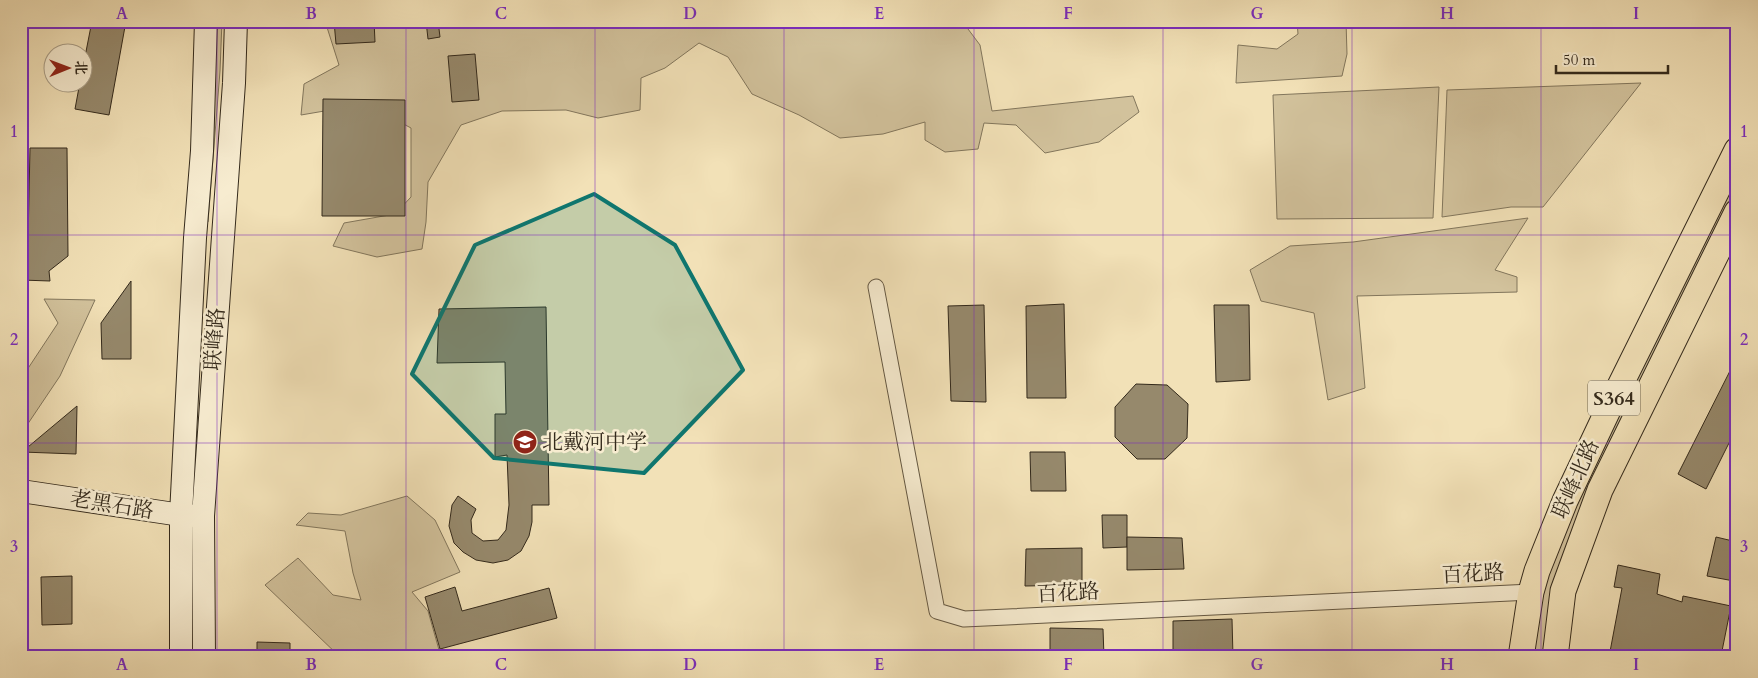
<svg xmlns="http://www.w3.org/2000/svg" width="1758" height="678" font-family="Cardo,'Noto Serif SC',serif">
	<rect width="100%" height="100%" fill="#f2e1b7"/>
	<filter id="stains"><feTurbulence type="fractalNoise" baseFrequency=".004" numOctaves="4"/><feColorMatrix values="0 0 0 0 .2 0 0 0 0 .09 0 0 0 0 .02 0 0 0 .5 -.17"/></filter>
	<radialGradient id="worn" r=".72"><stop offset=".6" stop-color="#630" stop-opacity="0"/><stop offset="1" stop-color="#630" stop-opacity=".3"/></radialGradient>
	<g fill="#d2c29c" stroke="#82765c">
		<polygon points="214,21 222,21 220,71 208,222 201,221"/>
		<polygon points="325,21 962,21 980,45 992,111 1133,96 1139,112 1099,142 1045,153 1016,125 984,123 978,149 945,152 925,140 925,122 883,134 840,138 799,115 752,94 728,57 699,43 665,68 641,78 640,110 598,118 566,110 502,111 461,125 428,182 426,222 422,249 377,257 333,246 344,223 395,214 411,197 411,128 396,120 336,109 301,115 304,84 339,65"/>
		<polygon points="1297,21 1346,21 1347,54 1342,76 1236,83 1238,45 1277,49 1298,34"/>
		<polygon points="1641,83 1543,207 1511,207 1442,217 1447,90"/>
		<polygon points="1439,87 1433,218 1277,219 1273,95"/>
		<polygon points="1737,166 1737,193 1620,429 1544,657 1531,657 1538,602 1561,535"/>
		<polygon points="1528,218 1495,270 1517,277 1517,292 1357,296 1365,388 1328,400 1314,313 1261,301 1250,270 1290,246 1353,242"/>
		<polygon points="44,299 95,300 60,376 21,434 21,379 58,323"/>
		<polygon points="407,496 435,520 460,572 412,592 428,611 441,657 340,657 265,585 298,558 333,595 361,600 353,573 345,531 296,525 308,513 341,515"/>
	</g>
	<g fill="#96896c" stroke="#33291b">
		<polygon points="92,21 126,21 109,115 75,109 80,82 82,82 82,72"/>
		<polygon points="334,21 374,21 375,42 336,44"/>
		<polygon points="426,21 438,21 440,37 428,39"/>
		<polygon points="475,54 479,100 452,102 448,56"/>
		<polygon points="323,99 405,100 405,216 322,216"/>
		<polygon points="30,148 67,148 68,256 49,271 50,281 21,280 21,243 28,241"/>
		<polygon points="131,281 131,359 102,359 101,323"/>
		<polygon points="1064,304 1066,398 1027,398 1026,306"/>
		<polygon points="984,305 986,402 951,401 948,306"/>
		<polygon points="1214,305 1249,305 1250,380 1216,382"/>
		<polygon points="546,307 549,505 532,505 532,522 529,536 521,551 508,560 493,563 476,560 463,552 454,543 449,526 452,505 458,496 476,509 471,520 472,533 483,541 498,540 506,530 509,505 507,455 495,457 495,414 506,414 505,362 437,363 439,309"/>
		<polygon points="1737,357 1737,427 1706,489 1678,474"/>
		<polygon points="1136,384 1167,385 1188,404 1187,438 1165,459 1137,459 1115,437 1115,407"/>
		<polygon points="77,406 76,454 22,452"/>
		<polygon points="1030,452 1065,452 1066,491 1031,491"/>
		<polygon points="1102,515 1127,515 1127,547 1103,548"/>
		<polygon points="1127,537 1182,538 1184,569 1127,570"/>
		<polygon points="1716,537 1737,542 1737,566 1734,581 1707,576"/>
		<polygon points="1082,548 1082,585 1025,586 1026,549"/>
		<polygon points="1618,565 1660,574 1657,594 1682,602 1683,596 1731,606 1721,656 1710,654 1709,657 1609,657 1622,588 1614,587"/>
		<polygon points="72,576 72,624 42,625 41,577"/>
		<polygon points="455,587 462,611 549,588 557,618 440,649 425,597"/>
		<polygon points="1232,619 1233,657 1173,657 1173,621"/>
		<polygon points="1050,628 1103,629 1104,657 1057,657 1057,652 1050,651"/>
		<polygon points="257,642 290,643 290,657 257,657"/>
	</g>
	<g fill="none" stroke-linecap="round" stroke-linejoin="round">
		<defs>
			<polyline id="minor" points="876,287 937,611 964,619 1531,592"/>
			<g id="secondary">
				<polyline points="21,491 181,515 196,516"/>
				<polyline points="181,657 181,515 195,238 202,151 206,21"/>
				<polyline points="204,657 203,516 234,83 236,21"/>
			</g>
			<g id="primary">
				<polyline points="1521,657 1531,592 1537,571 1565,501 1609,408 1737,150"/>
				<polyline points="1555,657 1563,591 1600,490 1737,212"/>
			</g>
		</defs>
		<use href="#minor" stroke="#635742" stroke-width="17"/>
		<use href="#secondary" stroke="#33291b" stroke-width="24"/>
		<use href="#primary" stroke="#33291b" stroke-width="27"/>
		<use href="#minor" stroke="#f7ecd0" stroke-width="15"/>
		<use href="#secondary" stroke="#f7ecd0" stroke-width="22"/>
		<use href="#primary" stroke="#f2e1b7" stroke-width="25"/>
	</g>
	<path fill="#0f766e" fill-opacity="0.2" stroke="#0f766e" stroke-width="4" stroke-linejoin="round" d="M594,194L675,245L743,370L644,473L494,458L412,374L475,245Z"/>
	<path fill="none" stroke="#7b2cbf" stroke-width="1" stroke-opacity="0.55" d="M217,21V657M406,21V657M595,21V657M784,21V657M974,21V657M1163,21V657M1352,21V657M1541,21V657M21,235H1737M21,443H1737"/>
	<defs>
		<symbol id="school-disc" viewBox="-11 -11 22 22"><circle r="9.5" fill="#8f2418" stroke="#f7ecd0"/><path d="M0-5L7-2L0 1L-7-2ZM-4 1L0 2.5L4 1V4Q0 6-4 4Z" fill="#fff"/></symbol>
	</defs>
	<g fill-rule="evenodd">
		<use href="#school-disc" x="511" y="428" width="28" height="28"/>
	</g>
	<g text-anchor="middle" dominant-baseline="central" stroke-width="5" stroke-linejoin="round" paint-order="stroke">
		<rect fill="#f7ecd0" stroke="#6e6451" stroke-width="1" x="1588" y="380.5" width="52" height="35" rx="4"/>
		<g font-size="20" font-weight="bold" fill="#33291b">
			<text x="1614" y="398">S364</text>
		</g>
		<g font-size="21" fill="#33291b" stroke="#f7ecd0">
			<text transform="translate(215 339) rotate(-86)">联峰路</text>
			<text transform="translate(1576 479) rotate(-66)">联峰北路</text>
			<text transform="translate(112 505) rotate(9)">老黑石路</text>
			<text transform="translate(1473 574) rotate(-3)">百花路</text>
			<text transform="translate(1068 593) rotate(-3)">百花路</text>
		</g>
		<g font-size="21" fill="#33291b" stroke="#f7ecd0" text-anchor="start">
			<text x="542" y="442">北戴河中学</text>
		</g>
	</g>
	<rect width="1758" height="678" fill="none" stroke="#f2e1b7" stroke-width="55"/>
	<g transform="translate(68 68) rotate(89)"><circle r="24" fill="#f7ecd0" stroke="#a99e88"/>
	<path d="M0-4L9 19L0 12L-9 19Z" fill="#8f2418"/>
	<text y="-8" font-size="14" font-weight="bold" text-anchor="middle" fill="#33291b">北</text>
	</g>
	<path d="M1556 65v8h112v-8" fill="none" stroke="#33291b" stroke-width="2.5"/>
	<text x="1563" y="65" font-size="15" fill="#33291b" stroke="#f7ecd0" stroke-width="4" paint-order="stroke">50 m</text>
	<rect x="28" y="28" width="1702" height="622" fill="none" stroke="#7b2cbf" stroke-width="2"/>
	<g font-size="16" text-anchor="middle" font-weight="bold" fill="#7b2cbf">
		<text x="122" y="19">A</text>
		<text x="311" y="19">B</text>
		<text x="501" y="19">C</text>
		<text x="690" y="19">D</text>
		<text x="879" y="19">E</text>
		<text x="1068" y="19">F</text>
		<text x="1257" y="19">G</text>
		<text x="1447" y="19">H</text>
		<text x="1636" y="19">I</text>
		<text x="14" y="137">1</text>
		<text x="1744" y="137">1</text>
		<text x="14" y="345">2</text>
		<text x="1744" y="345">2</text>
		<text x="14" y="552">3</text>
		<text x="1744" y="552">3</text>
		<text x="122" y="670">A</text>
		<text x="311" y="670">B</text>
		<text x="501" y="670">C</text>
		<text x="690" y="670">D</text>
		<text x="879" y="670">E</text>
		<text x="1068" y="670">F</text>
		<text x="1257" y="670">G</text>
		<text x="1447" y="670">H</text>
		<text x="1636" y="670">I</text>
	</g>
	<rect width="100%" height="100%" filter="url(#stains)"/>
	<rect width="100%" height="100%" fill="url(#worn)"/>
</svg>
